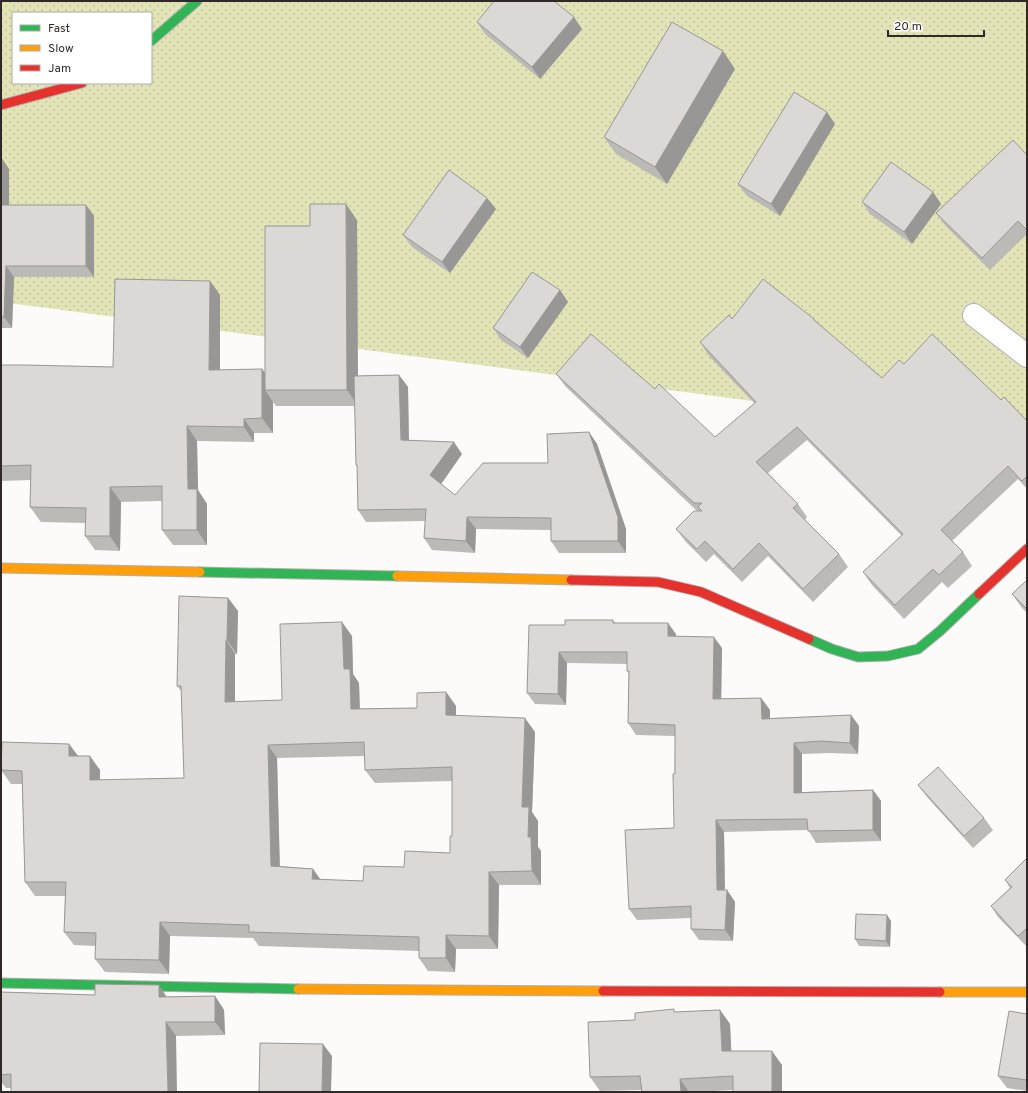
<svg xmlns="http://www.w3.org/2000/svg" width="1028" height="1093" font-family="Overpass,sans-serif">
	<defs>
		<pattern id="grass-dots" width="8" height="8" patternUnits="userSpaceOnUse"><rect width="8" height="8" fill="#e2e4b8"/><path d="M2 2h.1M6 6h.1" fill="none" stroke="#c2c49e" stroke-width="1.8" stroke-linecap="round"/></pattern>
	</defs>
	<rect width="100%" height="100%" fill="#fdfbfa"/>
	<path fill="url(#grass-dots)" fill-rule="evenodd" d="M1,1H1027V437L1,302ZM13,13H151V83H13Z"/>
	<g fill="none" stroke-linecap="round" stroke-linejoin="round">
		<defs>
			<polyline id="street" points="974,315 1027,356"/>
			<g id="fast">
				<polyline points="151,41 197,1"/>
				<polyline points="200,572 397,576"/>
				<polyline points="809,639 832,649 858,657 888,656 918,649 940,631 979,594"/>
				<polyline points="1,983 298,989"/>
			</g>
			<g id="slow">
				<polyline points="1,568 200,572"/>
				<polyline points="397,576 571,580"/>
				<polyline points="298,989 603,991"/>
				<polyline points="940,992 1027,992"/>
			</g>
			<g id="jam">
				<polyline points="1,105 82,83"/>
				<polyline points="571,580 658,582 701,592 809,639"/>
				<polyline points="979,594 1027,549"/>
				<polyline points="603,991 940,992"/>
			</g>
		</defs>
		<use href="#street" stroke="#b3afae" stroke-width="24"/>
		<use href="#fast" stroke="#b3afae" stroke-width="11"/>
		<use href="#slow" stroke="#b3afae" stroke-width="11"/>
		<use href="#jam" stroke="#b3afae" stroke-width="11"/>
		<use href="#street" stroke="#fffefe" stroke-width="22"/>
		<use href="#fast" stroke="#30b455" stroke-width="9"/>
		<use href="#slow" stroke="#ff9f0a" stroke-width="9"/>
		<use href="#jam" stroke="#e5322d" stroke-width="9"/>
	</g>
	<g fill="#bcbab7" fill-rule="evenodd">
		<polygon points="477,22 582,29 540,79 485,34"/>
		<polygon points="735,69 667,184 616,154 604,137"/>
		<polygon points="835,124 780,216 747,196 738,184"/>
		<polygon points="1027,155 1027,234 990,270 945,225 936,213"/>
		<polygon points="1,157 9,169 9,205 86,205 94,216 94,277 14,277 12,328 1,328"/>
		<polygon points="933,192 941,204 912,244 870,214 862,202"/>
		<polygon points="496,209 450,273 412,247 403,235"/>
		<polygon points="357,220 358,376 399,375 408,387 409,440 462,454 441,484 455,495 548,463 589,432 597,444 626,529 626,553 559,553 551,541 551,530 476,529 475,553 432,550 424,538 425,521 366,522 358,510 357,467 356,465 355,406 276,406 273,402 273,433 254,433 254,442 197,441 198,490 207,504 207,545 173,545 162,530 162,501 121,502 120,551 95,550 85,536 85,523 41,522 30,507 31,480 1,481 1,365 113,367 210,281 220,295 220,370 262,369 265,372 310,226"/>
		<polygon points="560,290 568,302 528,358 501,340 493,328"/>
		<polygon points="732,319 814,319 817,323 882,378 904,364 1001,400 1027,421 1027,489 1018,479 952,541 963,552 972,566 948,588 942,582 904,619 872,585 863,572 902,536 807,440 768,473 798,504 807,517 805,520 839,554 848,567 813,602 768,556 742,582 714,554 706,562 686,542 676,529 697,511 566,387 556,374 655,389 715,437 755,404 709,356 700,342"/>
		<polygon points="1027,580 1027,613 1022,608 1012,594"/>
		<path d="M228,598L238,611L237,654H235V702L282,700L352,636L353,674L359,683L360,709L417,708L446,692L456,706V716L535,732L532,812L538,821V847L541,851V885H499L498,949H456L455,972L428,971L419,958V951L259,946L253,938L170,936L169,974L105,972L95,959L96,946L74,945L64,932L65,896H35L25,882L22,784H11L1,770L78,756L100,770V780L184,778L182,692L177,686ZM365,756V770L375,783L452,781V836L450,853L363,881L320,880L313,869L280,866L277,758Z"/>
		<polygon points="613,620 615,623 676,634 676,636 722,648 721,699 761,698 770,710 770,718 851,715 859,726 858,754 830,753 802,754 802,792 873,790 881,801 881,841 816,843 808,830 724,832 725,890 727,890 735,902 733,941 699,940 691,929 691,918 637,920 629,909 674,828 675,736 636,735 628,723 629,674 627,671 627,664 567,663 566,705 535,704 527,693 565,625"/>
		<polygon points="918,785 984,818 993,830 973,848 927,797"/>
		<polygon points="1027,858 1027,945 1026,946 998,917 991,906 1010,888 1005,880"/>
		<polygon points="891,921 890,947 859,946 855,939"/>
		<polygon points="1,992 95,995 167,997 215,996 224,1010 225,1035 176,1036 11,1088 6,1088 1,1082"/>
		<polygon points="720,1010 730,1024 731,1051 782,1065 782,1092 733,1092 733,1090 697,1092 642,1092 641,1090 600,1091 590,1077 635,1020 675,1012"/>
		<polygon points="1027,1014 1027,1091 1007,1088 998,1076"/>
	</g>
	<g fill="#999795">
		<polygon points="574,17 582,29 540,79 532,67"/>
		<polygon points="723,51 735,69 667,184 655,167"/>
		<polygon points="827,112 835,124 780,216 771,204"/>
		<polygon points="1,157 9,169 9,216 1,205"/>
		<polygon points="933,192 941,204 912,244 904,232"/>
		<polygon points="487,198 496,209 450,273 442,262"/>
		<polygon points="346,204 357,220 358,406 347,390"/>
		<polygon points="86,205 94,216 94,277 86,266"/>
		<polygon points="6,266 14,277 12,328 4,317"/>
		<polygon points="210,281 220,295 220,384 209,370"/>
		<polygon points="560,290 568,302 528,358 520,347"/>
		<polygon points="262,369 273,384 265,390 273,402 273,433 262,418"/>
		<polygon points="399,375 408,387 409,452 401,440"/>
		<polygon points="244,419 254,433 254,442 244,427"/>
		<polygon points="187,426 197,441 198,490 207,504 207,545 197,530 188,489"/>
		<polygon points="589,432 597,444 626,529 626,553 618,541"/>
		<polygon points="454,442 462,454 439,487 430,475"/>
		<polygon points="110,487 121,502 120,551 110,536"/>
		<polygon points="467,517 476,529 475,553 466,541"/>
		<polygon points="228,598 238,611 237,654 227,640"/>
		<polygon points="342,622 352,636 353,674 359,683 360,723 351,709 344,669"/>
		<polygon points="668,623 676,634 676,647 668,636"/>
		<polygon points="714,637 722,648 721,711 713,699"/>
		<polygon points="226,640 235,654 235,715 225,702"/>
		<polygon points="559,652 567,663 566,705 558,694"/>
		<polygon points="446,692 456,706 456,729 446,715"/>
		<polygon points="761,698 770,710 770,730 762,719"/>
		<polygon points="851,715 859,726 858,754 850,743"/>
		<polygon points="525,718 535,732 532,812 538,821 538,847 541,851 541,885 532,871 522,807"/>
		<polygon points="794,743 802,754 802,804 794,793"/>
		<polygon points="69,744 79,757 69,756"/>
		<polygon points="268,745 277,758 280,879 271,866"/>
		<polygon points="90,756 100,770 100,794 90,780"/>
		<polygon points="873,790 881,801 881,841 873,830"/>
		<polygon points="716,820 724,832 725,901 717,890"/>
		<polygon points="313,869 323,883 312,879"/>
		<polygon points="489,872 499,885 498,949 489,936"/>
		<polygon points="727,890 735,902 733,941 725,930"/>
		<polygon points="887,915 891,921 890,947 886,941"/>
		<polygon points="160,922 170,936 169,974 159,960"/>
		<polygon points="446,935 456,949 455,972 446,958"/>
		<polygon points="159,985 168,999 159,997"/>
		<polygon points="215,996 224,1010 225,1035 215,1022"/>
		<polygon points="720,1010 730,1024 732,1064 722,1051"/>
		<polygon points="166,1022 176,1036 177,1092 168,1092"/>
		<polygon points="323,1044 332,1056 331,1092 322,1092"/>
		<polygon points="772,1051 782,1065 782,1092 772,1092"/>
		<polygon points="680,1079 689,1092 681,1092"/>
	</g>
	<g fill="#dbd8d5" stroke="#999795" fill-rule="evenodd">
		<polygon points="494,1 554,1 574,17 532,67 477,22"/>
		<polygon points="672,22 723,51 655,167 604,137"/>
		<polygon points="794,92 827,112 771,204 738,184"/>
		<polygon points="1013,140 1027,155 1027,230 1018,221 982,258 936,213"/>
		<polygon points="891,162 933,192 904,232 862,202"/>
		<polygon points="449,170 487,198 442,262 403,235"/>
		<polygon points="310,204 346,204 347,390 265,390 265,226 310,226"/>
		<polygon points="1,205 86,205 86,266 6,266 4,317 1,317"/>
		<polygon points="532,272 560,290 520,347 493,328"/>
		<polygon points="115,279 210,281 209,370 262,369 262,418 244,419 244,427 187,426 188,489 197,489 197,530 162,530 162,486 110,487 110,536 85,536 86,508 30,507 31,465 1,466 1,365 25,365 113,367"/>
		<polygon points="763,279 814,319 814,320 882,378 899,360 904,364 932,334 1001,400 1004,397 1027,421 1027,476 1022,481 1008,466 941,530 963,552 939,575 933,569 895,605 863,572 903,534 797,427 756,462 798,504 793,508 839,554 803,589 759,543 733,569 705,541 697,549 676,529 694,511 702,511 698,507 702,503 694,503 556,374 591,334 655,389 659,384 715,437 756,402 700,342 729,315 732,319"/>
		<polygon points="399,375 401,440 454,442 430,475 455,495 483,463 548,463 547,434 589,432 618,517 618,541 551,541 551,518 467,517 466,541 424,538 426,509 358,510 357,465 356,465 354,376"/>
		<polygon points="1027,580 1027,609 1012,594"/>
		<path d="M179,596L228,598L227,640H226L225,702L282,700L280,624L342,622L344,669H350L351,709L417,708V693L446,692V715L525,718L522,807H529L528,837H531L532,871L489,872V936L446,935V958H419V937L249,932V925L160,922L159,960L95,959L96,933L64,932L66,882H25L22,771L1,770L2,742L69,744V756H90V780L184,778L181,686H177ZM364,742L365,770L452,767V836H450V853L405,851L404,867L364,866L363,881L312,879L313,869L271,866L268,745Z"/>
		<polygon points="565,620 613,620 613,623 668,623 668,636 714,637 713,699 761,698 762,719 851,715 850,743 821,741 794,743 794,793 873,790 873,830 808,831 807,819 716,820 717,890 727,890 725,930 691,929 691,906 629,909 625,830 674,828 673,774 675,774 675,725 628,723 629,671 627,671 627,652 559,652 558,694 527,693 529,625 565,625"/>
		<polygon points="938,767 984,818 964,836 918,785"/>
		<polygon points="1027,858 1027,928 1018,936 991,906 1012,887 1005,880"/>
		<polygon points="856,914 887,915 886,941 855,939"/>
		<polygon points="95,984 159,985 159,997 215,996 215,1022 166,1022 168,1092 11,1092 11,1074 1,1075 1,992 95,995"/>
		<polygon points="674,1009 674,1012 720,1010 722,1051 772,1051 772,1092 733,1092 733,1076 680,1079 681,1092 642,1092 640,1076 590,1077 588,1022 635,1020 635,1013"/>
		<polygon points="1009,1011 1027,1014 1027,1080 998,1076"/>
		<polygon points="260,1043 323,1044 322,1092 259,1092"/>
	</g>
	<rect width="1028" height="1093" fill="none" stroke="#302927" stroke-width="4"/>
	<rect x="12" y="12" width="140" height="72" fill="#ffffff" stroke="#aca9a9"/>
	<rect x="20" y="25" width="20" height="6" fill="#30b455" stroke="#aca9a9"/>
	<text x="48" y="32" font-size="12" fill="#302927">Fast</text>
	<rect x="20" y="45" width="20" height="6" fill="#ff9f0a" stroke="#aca9a9"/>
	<text x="48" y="52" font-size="12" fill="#302927">Slow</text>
	<rect x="20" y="65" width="20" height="6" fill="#e5322d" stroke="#aca9a9"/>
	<text x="48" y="72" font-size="12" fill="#302927">Jam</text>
	<path d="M888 30v6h96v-6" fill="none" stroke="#302927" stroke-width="2"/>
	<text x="894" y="30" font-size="12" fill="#302927" stroke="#ffffff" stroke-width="3" paint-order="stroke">20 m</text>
</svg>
